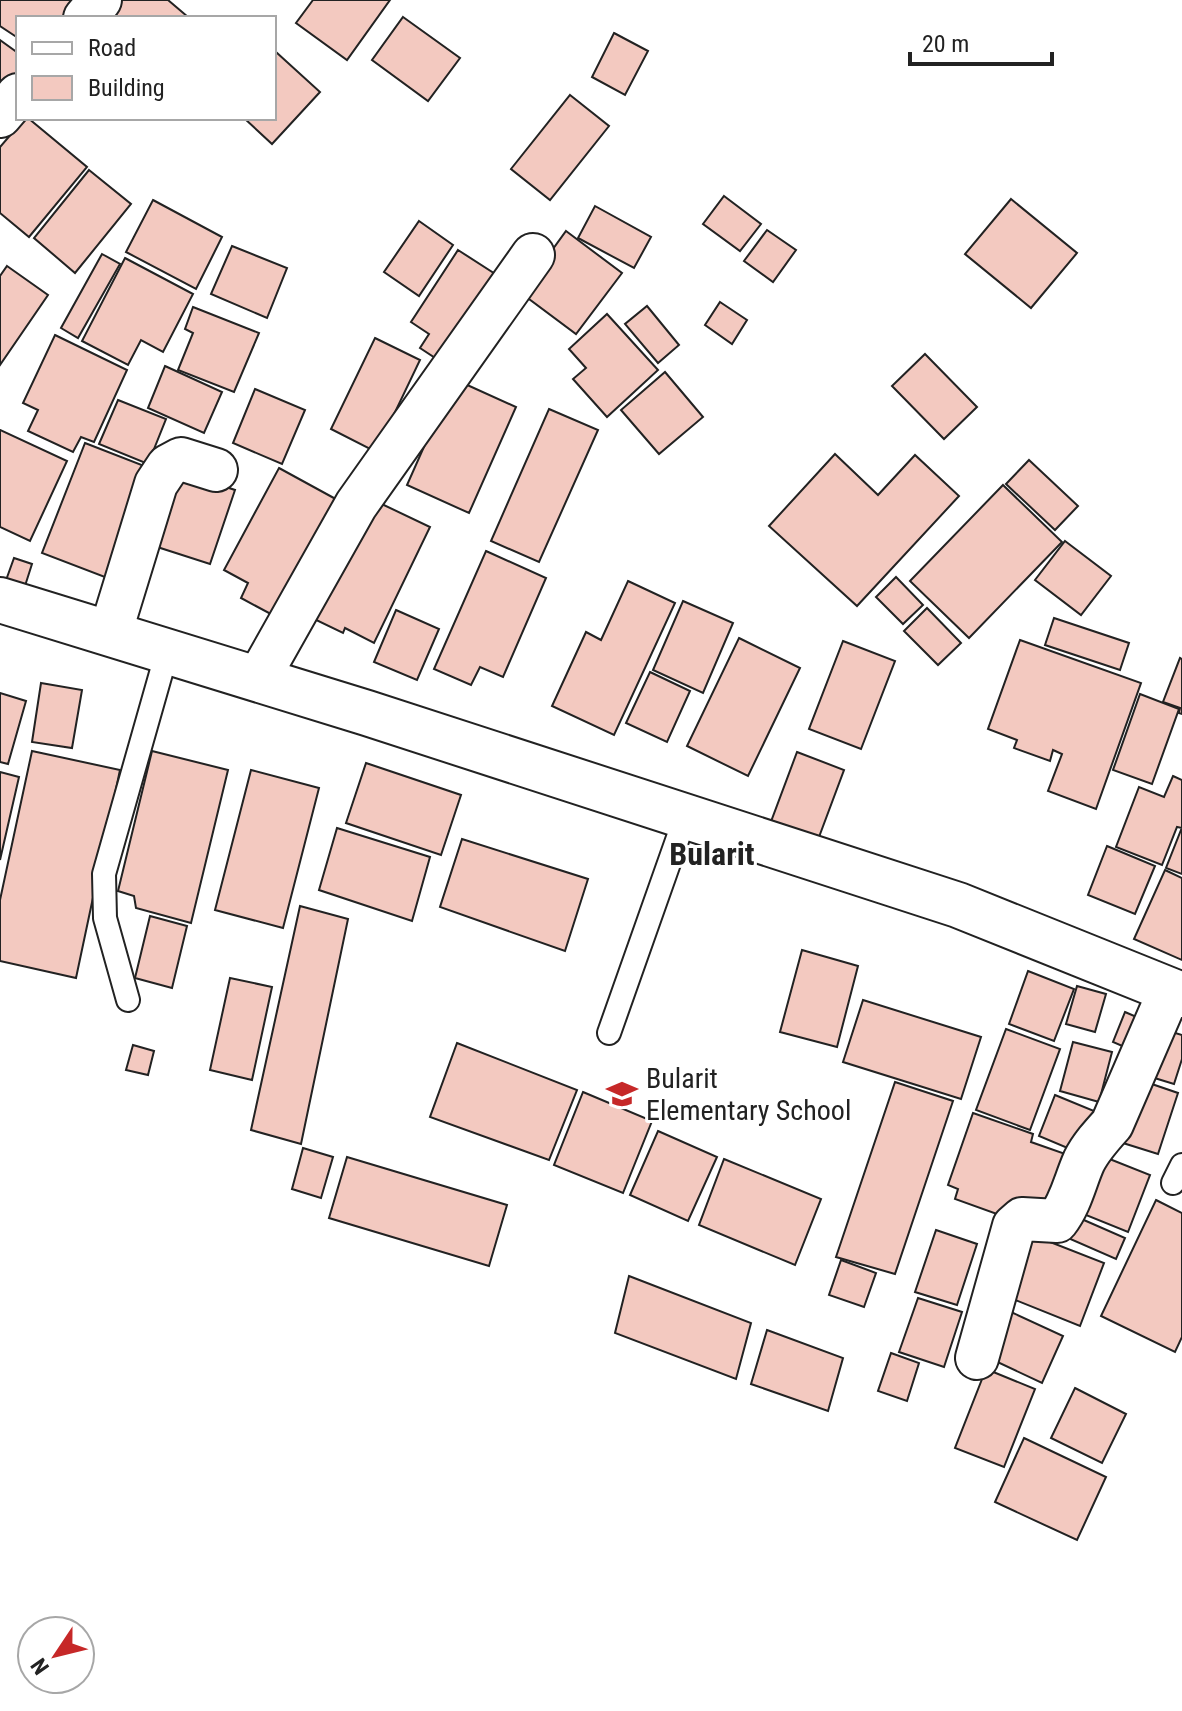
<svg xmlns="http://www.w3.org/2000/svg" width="1182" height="1711" font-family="'Roboto Condensed',sans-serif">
	<rect width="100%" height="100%" fill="#fff"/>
	<g fill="#f3c9c0" stroke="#222" stroke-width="2">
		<polygon points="0,0 80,0 67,18 18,18 18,38 0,26"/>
		<polygon points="108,0 168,0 188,17 93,18"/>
		<polygon points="313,0 390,0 347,60 296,23"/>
		<polygon points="403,17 460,58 428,101 372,60"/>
		<polygon points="614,33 648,51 625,95 592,77"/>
		<polygon points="0,40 18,53 18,74 0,100"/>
		<polygon points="276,52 320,92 272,144 244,118 274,118 274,54"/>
		<polygon points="570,95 609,126 550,200 511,169"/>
		<polygon points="25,118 28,118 87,167 29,237 0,213 0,147"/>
		<polygon points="89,170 131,204 75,273 34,238"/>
		<polygon points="724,196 761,224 740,251 703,224"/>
		<polygon points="1011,199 1077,253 1031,308 965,254"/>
		<polygon points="153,200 222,237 196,289 126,252"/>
		<polygon points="595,206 651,237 634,268 578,238"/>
		<polygon points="419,221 453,245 419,296 384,272"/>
		<polygon points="767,230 796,250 773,282 744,261"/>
		<polygon points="566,231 622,273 576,334 521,293"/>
		<polygon points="232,246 287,268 267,318 211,294"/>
		<polygon points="458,250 503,279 446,365 420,348 429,334 411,322"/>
		<polygon points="102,254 120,264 78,338 61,328"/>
		<polygon points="125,258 193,294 163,352 141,340 128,365 82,341"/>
		<polygon points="7,266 48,295 0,365 0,276"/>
		<polygon points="720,302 747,320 732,344 705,325"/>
		<polygon points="647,306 679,345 658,363 625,324"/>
		<polygon points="193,307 259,333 234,392 178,370 193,333 185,329"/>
		<polygon points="607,314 658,370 607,417 573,379 586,368 569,349"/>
		<polygon points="55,335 127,370 94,442 81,437 73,452 28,431 38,410 23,403"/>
		<polygon points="375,338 420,360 376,452 331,429"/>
		<polygon points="925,354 977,407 944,439 892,386"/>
		<polygon points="165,366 222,392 204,433 148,408"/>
		<polygon points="665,372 703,417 659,454 621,410"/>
		<polygon points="454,379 516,407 469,513 407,485"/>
		<polygon points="255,389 305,410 282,464 233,443"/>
		<polygon points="118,400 166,419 148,464 99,444"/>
		<polygon points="549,409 598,430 539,562 491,541"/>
		<polygon points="0,430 67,461 30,541 0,527"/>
		<polygon points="85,443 152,469 110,579 42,553"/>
		<polygon points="835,454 878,495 915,455 959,496 857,606 769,526"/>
		<polygon points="1029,460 1078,506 1055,530 1006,484"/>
		<polygon points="279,468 343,503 280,619 241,598 248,583 224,570"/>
		<polygon points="172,469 235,490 210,564 148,544"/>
		<polygon points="1003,485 1062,542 969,638 910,581"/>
		<polygon points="367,497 430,527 374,643 345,628 343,633 310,617"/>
		<polygon points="1065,541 1111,576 1081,615 1035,580"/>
		<polygon points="486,551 546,578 503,677 480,667 471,685 434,669"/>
		<polygon points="14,558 32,564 24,589 5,583"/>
		<polygon points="896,577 923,605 903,624 876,597"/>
		<polygon points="628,581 675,603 614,735 552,706 586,632 601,640"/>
		<polygon points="683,601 733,623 703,693 653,670"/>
		<polygon points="927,608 961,643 938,665 904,631"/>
		<polygon points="396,610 439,629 417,680 374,662"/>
		<polygon points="1054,618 1129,643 1120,670 1045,645"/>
		<polygon points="739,638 800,668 748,776 687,746"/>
		<polygon points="1020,640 1141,683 1096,809 1048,791 1062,754 1053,750 1050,761 1014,748 1017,740 988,729"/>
		<polygon points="843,641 895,661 861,749 809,729"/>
		<polygon points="1180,658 1182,659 1182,714 1179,713 1180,708 1163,702"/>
		<polygon points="650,672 690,691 667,742 626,723"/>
		<polygon points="41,683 82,690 72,748 32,742"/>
		<polygon points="0,693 26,701 8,764 0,762"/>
		<polygon points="1140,694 1179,709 1152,784 1113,770"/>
		<polygon points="32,751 120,770 76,978 0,961 0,900"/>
		<polygon points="152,751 228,770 191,923 136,908 134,896 118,891"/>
		<polygon points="797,752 844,770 816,845 769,827"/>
		<polygon points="366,763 461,795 441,855 346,823"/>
		<polygon points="251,770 319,788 283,928 215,910"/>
		<polygon points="0,772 19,777 0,860"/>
		<polygon points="1173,776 1182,780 1182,828 1177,827 1162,865 1116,847 1139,787 1164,797"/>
		<polygon points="337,828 430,857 412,921 319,890"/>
		<polygon points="1181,830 1182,830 1182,874 1166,868"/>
		<polygon points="462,839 588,879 565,951 440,907"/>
		<polygon points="1107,846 1155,866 1135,914 1088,895"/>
		<polygon points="1165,870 1182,878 1182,960 1134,939"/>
		<polygon points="300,906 348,919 301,1144 251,1130"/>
		<polygon points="150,916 187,926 172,988 135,978"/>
		<polygon points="802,950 858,966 837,1047 780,1032"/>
		<polygon points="1028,971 1074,989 1054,1041 1009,1024"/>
		<polygon points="230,978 272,987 252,1080 210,1070"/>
		<polygon points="1077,986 1106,994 1095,1032 1066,1024"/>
		<polygon points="863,1000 981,1037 961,1099 843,1062"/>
		<polygon points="1125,1012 1148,1022 1136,1052 1113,1042"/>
		<polygon points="1006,1029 1060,1049 1030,1130 976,1110"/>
		<polygon points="1162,1029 1182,1035 1182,1059 1174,1084 1148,1076"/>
		<polygon points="1073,1042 1112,1052 1099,1102 1060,1091"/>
		<polygon points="457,1043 577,1090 549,1160 430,1117"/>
		<polygon points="133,1045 154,1051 148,1075 126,1070"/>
		<polygon points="1143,1081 1178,1093 1158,1154 1123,1143"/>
		<polygon points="895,1082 953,1101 895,1274 836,1257"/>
		<polygon points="583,1092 652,1121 623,1193 554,1165"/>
		<polygon points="1055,1095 1094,1111 1077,1152 1039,1136"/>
		<polygon points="973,1113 1033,1134 1031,1142 1074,1157 1055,1216 1008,1218 955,1199 958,1189 948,1185"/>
		<polygon points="658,1131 717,1157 688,1221 630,1195"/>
		<polygon points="303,1148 333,1157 321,1198 292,1189"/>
		<polygon points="1097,1154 1150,1175 1128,1232 1076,1211"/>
		<polygon points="347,1157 507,1205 489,1266 329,1218"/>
		<polygon points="724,1159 821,1199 795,1265 699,1225"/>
		<polygon points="1156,1200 1182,1213 1182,1337 1175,1352 1101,1316"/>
		<polygon points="1077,1217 1125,1238 1116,1259 1068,1238"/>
		<polygon points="936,1230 977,1244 957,1305 915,1292"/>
		<polygon points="1022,1231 1104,1263 1080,1326 998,1293"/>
		<polygon points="841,1260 876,1273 864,1307 829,1295"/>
		<polygon points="629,1276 751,1323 736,1379 615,1333"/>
		<polygon points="918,1298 962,1312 944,1367 899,1352"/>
		<polygon points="1011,1312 1063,1336 1042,1383 991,1359"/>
		<polygon points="767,1330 843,1358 828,1411 751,1384"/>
		<polygon points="891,1353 919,1363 907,1401 878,1391"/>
		<polygon points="986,1369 1035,1389 1004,1467 955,1448"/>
		<polygon points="1075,1388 1126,1414 1102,1463 1051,1438"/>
		<polygon points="1024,1438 1106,1477 1077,1540 995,1502"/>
	</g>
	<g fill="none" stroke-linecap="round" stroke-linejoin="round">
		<defs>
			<g id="service">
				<polyline points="128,1000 105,918 104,874 167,652"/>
				<polyline points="609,1033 686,815"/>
				<polyline points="1173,1183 1182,1165"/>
			</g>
			<g id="minor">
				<polyline points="85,18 100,0"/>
				<polyline points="0,116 18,95"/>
				<polyline points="110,634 156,484 168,466 181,459 216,470"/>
				<polyline points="258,679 356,505 533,255"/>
				<path d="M977,1358L1014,1226L1022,1219L1057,1221C1071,1203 1075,1181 1084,1161C1091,1147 1102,1135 1112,1124L1170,990"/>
			</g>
			<polyline id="tertiary" points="0,600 367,713 958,905 1182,995"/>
		</defs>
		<use href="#service" stroke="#222" stroke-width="26"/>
		<use href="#minor" stroke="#222" stroke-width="46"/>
		<use href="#tertiary" stroke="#222" stroke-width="48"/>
		<use href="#service" stroke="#fff" stroke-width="22"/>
		<use href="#minor" stroke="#fff" stroke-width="42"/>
		<use href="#tertiary" stroke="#fff" stroke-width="44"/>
	</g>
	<defs>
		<symbol id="school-bare" viewBox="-9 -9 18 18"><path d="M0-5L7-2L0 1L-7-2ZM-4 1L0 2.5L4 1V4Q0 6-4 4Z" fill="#c62828" stroke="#fff" stroke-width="2.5" paint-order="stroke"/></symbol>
	</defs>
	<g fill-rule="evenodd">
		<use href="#school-bare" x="600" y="1072" width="44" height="44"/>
	</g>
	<g text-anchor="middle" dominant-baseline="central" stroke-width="6" stroke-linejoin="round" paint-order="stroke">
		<g font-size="28" fill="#222" stroke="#fff" text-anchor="start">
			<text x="646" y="1078">Bularit<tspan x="646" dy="32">Elementary School</tspan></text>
		</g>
		<g font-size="32" font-weight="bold" fill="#222" stroke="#fff">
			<text x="712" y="854">Bularit</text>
		</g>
	</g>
	<rect x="16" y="16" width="260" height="104" fill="#ffffff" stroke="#a7a7a7" stroke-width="2"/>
	<rect x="32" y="42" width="40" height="12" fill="#ffffff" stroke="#a7a7a7" stroke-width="2"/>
	<text x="88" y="56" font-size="24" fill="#222222">Road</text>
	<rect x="32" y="76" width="40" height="24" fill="#f3c9c0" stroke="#a7a7a7" stroke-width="2"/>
	<text x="88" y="96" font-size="24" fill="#222222">Building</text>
	<g transform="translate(56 1655) rotate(235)"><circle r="38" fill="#ffffff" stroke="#a7a7a7" stroke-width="2"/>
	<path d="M0-6L14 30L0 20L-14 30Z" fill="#c62828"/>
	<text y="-12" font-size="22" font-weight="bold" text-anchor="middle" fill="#222222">N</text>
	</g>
	<path d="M910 52v12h142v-12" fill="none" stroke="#222222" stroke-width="4"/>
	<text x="922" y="52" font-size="24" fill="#222222" stroke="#ffffff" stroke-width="6" paint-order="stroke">20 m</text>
</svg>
